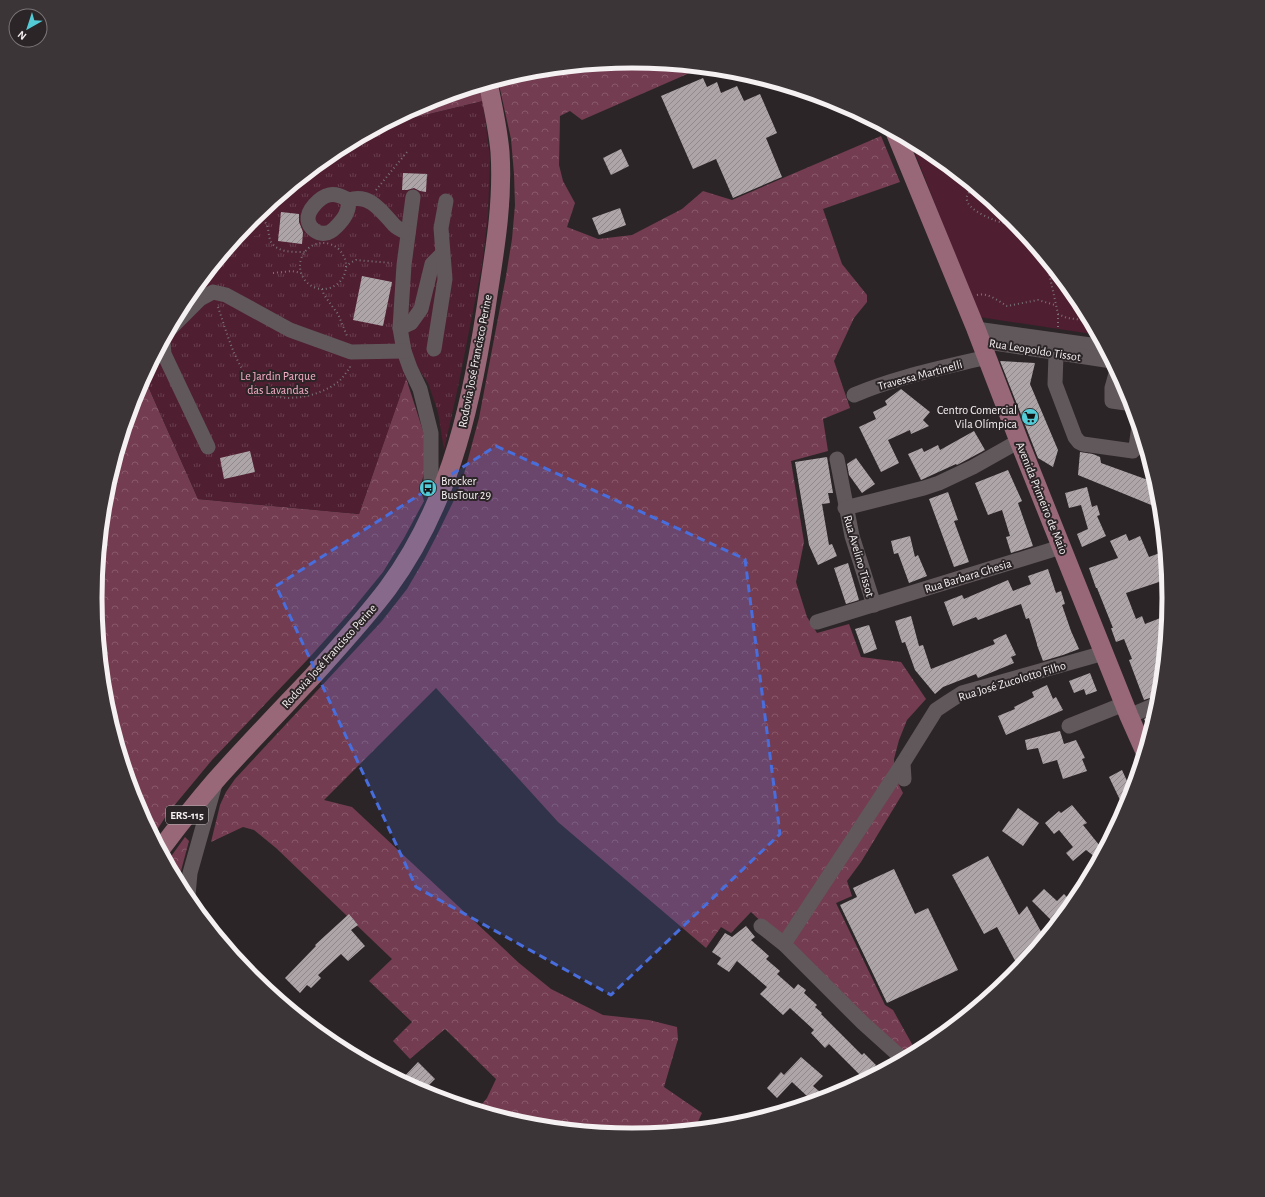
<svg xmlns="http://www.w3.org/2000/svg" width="1265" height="1197" font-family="'Alegreya Sans',sans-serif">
	<defs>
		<pattern id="forest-crowns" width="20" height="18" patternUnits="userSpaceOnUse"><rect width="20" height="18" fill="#733c50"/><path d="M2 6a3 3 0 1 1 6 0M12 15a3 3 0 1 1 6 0" fill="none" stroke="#88586a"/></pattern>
		<pattern id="park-tufts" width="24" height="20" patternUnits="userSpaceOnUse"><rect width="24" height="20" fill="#4f1e31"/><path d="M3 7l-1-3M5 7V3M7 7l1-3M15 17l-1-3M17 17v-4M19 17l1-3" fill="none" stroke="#693f4f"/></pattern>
		<pattern id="building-hatch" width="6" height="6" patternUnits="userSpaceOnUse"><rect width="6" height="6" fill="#aea5a8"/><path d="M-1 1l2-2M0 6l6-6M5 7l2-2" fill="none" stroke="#90898b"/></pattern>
	</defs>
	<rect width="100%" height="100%" fill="#2c2527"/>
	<g fill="url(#forest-crowns)">
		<polygon points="633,61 701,68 582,120 570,111 560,116 559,165 563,181 575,203 567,227 598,239 632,235 682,209 703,191 732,200 881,136 900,182 823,209 842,264 867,295 867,302 854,318 834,361 850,408 823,419 828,451 791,461 804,542 796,582 807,617 817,633 849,624 861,657 901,662 926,699 907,720 899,740 894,759 895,777 903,793 861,862 847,881 852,896 836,903 885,1005 893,1010 917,1053 910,1057 875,1029 751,912 731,933 721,927 706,948 558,822 436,688 324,800 352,807 519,963 551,989 603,1015 649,1020 677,1027 678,1039 664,1087 702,1113 694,1130 632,1136 527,1126 477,1110 487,1098 496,1079 445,1029 410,1059 393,1041 412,1022 369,981 392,959 276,848 254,830 243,827 211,842 220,805 226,792 235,779 382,621 407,589 424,560 438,533 454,500 464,474 479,418 506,276 512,239 515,205 514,174 511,139 498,80 528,71"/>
		<polygon points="478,86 483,101 384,125 427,102"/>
		<polygon points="144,377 198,499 359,514 406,378 424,434 425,470 420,488 424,501 404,538 383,572 352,610 308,659 212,760 168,813 153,836 136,804 105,703 95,598 105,493 136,393"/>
		<polygon points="185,837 189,841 178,882 167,862"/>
	</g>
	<polygon fill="url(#park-tufts)" points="483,101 490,159 488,215 482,265 458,387 444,450 438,412 428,383 417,367 410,368 359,514 198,499 144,377 186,300 253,218 334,151 384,125"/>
	<g fill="#4f1e31">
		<polygon points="910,140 931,152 1013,219 1080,300 1098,335 979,317"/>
		<polygon points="258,214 258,236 238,236 253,218"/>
	</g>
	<g fill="url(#building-hatch)">
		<polygon points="703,78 707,87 717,82 721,93 737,86 744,101 760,94 777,133 766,138 782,177 733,198 716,159 693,169 661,96"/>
		<polygon points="621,149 629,166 611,175 603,158"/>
		<polygon points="403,173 427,174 426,192 420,191 414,188 407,190 402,190"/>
		<polygon points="620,208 626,225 599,235 592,218"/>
		<polygon points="281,212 299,214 299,222 303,232 302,244 278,241"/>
		<polygon points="362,276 392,282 383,326 353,320"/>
		<polygon points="1000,361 1035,363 1030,384 1058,450 1053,467 1038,458"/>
		<polygon points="901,389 930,412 923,420 929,426 911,434 910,430 888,440 899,463 881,472 859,427 876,419 873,412 887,405 885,401"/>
		<polygon points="974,431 985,450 957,465 956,464 921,480 908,454 922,448 924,452 938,445 940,450"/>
		<polygon points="250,451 255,472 224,479 220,458"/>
		<polygon points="1080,452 1093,454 1100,457 1101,463 1148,480 1150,462 1160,494 1161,509 1078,475"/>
		<polygon points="827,457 833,493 828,493 830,503 822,504 829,545 832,544 837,556 818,565 809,545 795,462"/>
		<polygon points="856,458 875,484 862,493 849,475 847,464"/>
		<polygon points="1008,470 1022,501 1018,503 1033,546 1011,553 1006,537 1010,536 1002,510 988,515 975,483"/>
		<polygon points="1087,487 1092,507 1097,505 1100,515 1097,516 1106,536 1082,547 1077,534 1088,529 1081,505 1069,508 1065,493"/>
		<polygon points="948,492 958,520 954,521 969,562 954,567 929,499"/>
		<polygon points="1126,534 1129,541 1140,536 1149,557 1165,551 1168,579 1126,593 1136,619 1142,616 1145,624 1168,615 1161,694 1144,700 1129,660 1132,659 1124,639 1116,642 1111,628 1113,628 1097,588 1096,588 1089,568 1118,558 1110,541"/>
		<polygon points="910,536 915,557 918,555 927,576 909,583 898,553 894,554 891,541"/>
		<polygon points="848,563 859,600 846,604 834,568"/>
		<polygon points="1048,569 1056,593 1061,591 1065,604 1062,605 1071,631 1079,649 1063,655 1043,661 1037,645 1037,644 1029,618 1026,619 1021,604 978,620 976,617 953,626 944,602 962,595 964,599 1008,580 1013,591 1031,584 1028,576"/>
		<polygon points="911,616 919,646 923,645 931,669 995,644 993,640 1006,634 1016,655 1011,657 1014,663 978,678 976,674 943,687 935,694 915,670 905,642 902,643 895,621"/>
		<polygon points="869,625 877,649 864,654 855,629"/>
		<polygon points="1090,673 1097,691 1086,695 1084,689 1074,693 1069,681"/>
		<polygon points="1047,685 1053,699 1056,697 1063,710 1006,735 998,716 1015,709 1014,707 1034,697 1032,692"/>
		<polygon points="1156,714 1153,726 1151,733 1144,719"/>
		<polygon points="1060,731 1064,744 1076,740 1085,758 1082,759 1087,771 1063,779 1057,760 1043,764 1038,748 1027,750 1025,740"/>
		<polygon points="1122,770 1127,781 1138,776 1131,797 1121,802 1109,777"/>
		<polygon points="1072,805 1087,823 1083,825 1104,851 1099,860 1086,850 1073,861 1066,853 1073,847 1059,830 1054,834 1045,823 1059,811 1061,813"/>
		<polygon points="1018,808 1039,823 1023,846 1002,831"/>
		<polygon points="988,856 1019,915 1027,906 1045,939 1020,970 997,927 984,934 952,875"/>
		<polygon points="894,869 915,914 928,908 958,970 887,1003 840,905 857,897 853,888"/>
		<polygon points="1044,889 1057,901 1064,894 1074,904 1056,925 1032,901"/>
		<polygon points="349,914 358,925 351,930 365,946 348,961 341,954 318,975 321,978 311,988 307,985 300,993 285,978 316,946 315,945"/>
		<polygon points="746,926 755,937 751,940 769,956 766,959 780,971 777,974 794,989 798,984 806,990 804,993 817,1005 815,1007 822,1013 821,1014 862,1055 864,1053 876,1065 863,1078 829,1044 825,1048 811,1033 814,1030 790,1008 783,1015 760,994 767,987 737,961 729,972 717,964 721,958 712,952 725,933 732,937"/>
		<polygon points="801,1057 823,1076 813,1086 827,1098 799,1107 808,1097 792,1082 777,1098 767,1088 781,1072 784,1075"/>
		<polygon points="418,1062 435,1079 422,1092 400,1081"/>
	</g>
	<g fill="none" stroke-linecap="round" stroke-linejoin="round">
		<g stroke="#7a7375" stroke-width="2" stroke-dasharray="1 3" stroke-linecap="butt">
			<path d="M975,187C953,202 980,214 994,220C1001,223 1011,224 1019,226"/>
			<polyline points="376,190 407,152"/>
			<path d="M265,208L262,218C264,221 268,225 268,229C269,234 269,238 271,242C278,253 294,252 305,252"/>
			<polyline points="253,218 262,218"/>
			<polyline points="241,233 242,231"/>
			<circle cx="323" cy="266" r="23"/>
			<polyline points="1046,259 1058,314 1067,318 1091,321"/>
			<polyline points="346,267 350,263 356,260 392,263"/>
			<polyline points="273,273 292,271 301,273"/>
			<polyline points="205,277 207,281"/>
			<polyline points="322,289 324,295 338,314 347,336"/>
			<path d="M977,295C988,292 998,301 1007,306L1038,300L1055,305"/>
			<path d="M218,307C227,333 234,361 251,382C272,407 316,399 338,382C343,378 346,372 350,368V366"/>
			<polyline points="1058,314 1058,327"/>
		</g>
		<g stroke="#60585b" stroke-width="15">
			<polyline points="413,197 404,265 400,328 404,351 410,368 420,389 431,433 431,482 439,497"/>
			<path d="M349,200C349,212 344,219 336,227C334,229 330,233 326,233C318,235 309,228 308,220C307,210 320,197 329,195C336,193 343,197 349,200C370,193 382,212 394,225C398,229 403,231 408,233"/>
			<polyline points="400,328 411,323 421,309 432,264 442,254"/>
			<polyline points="976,329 1105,347"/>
			<polyline points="169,330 200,299 213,292 226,295 290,330 351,352 404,351"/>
			<polyline points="981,341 1112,361"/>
			<polyline points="163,343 164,354 208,447"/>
			<polyline points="434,349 445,279 441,228 446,201"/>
			<polyline points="1056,354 1055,384 1075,437 1079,442 1083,444 1133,451 1136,447 1139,426"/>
			<polyline points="1117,370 1112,388 1112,401 1133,404"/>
			<path d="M854,395C896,377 942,368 987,357"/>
			<polyline points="837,459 852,536 874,605"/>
			<polyline points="845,508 924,488 939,483 973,467 1019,441"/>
			<polyline points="817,622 1061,547"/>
			<polyline points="1129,716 1160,703"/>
			<polyline points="1069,726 1124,704"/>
			<polyline points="904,779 903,763 936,710 948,702 962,693 1104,653"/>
			<polyline points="190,903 188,895 190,873 215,784"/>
			<polyline points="761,926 784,944 863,1023 904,1060"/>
			<polyline points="784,944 903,763"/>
		</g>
		<g stroke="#986878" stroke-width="19">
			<polyline points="895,132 976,329 1019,441 1129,716 1145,752"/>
			<path d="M160,850C178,826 196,803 215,781C246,746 279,712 311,678C337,649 364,620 388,588C453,500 474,394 489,288C496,243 503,198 500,152C498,129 493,106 488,83"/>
		</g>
	</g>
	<path fill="#486edd" fill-opacity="0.2" stroke="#486edd" stroke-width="3" stroke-dasharray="8 5" stroke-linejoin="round" d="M496,446L745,559L780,834L611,995L416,887L276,586Z"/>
	<defs>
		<symbol id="supermarket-disc" viewBox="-11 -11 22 22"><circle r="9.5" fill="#52cbd7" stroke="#2c2527"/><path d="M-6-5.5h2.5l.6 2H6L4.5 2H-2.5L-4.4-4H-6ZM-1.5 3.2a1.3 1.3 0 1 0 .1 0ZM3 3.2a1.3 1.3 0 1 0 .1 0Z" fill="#111"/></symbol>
		<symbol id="bus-disc" viewBox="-11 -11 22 22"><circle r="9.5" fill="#52cbd7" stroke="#2c2527"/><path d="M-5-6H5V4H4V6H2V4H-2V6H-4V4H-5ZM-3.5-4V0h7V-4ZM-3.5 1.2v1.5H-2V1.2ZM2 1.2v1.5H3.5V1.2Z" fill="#111"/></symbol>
	</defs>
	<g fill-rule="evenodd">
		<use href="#supermarket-disc" x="1020" y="407" width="20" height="20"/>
		<use href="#bus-disc" x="418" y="478" width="20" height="20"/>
	</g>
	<g text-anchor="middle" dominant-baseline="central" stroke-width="4" stroke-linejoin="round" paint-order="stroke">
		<rect fill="#2c2527" stroke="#b9b3b4" stroke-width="1" x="166" y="806" width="42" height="18" rx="3"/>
		<g font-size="11" font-weight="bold" fill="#f5f0f1">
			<text x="187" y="815">ERS-115</text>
		</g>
		<g font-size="12" fill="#f5f0f1" stroke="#2c2527">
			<text transform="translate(1035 350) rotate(9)">Rua Leopoldo Tissot</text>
			<text transform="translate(475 361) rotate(-79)">Rodovia José Francisco Perine</text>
			<text transform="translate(920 375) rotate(-15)">Travessa Martinelli</text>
			<text transform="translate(1042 498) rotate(68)">Avenida Primeiro de Maio</text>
			<text transform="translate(859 556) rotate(74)">Rua Avelino Tissot</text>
			<text transform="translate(968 576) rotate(-17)">Rua Barbara Ghesia</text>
			<text transform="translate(329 656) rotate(-48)">Rodovia José Francisco Perine</text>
			<text transform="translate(1012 681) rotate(-17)">Rua José Zucolotto Filho</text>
		</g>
		<g font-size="12" fill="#f7afc7" stroke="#2c2527">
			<text x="278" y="376">Le Jardin Parque<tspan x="278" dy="14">das Lavandas</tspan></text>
		</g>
		<g font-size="12" fill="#f5f0f1" stroke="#2c2527" text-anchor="end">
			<text x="1017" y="410">Centro Comercial<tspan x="1017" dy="14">Vila Olímpica</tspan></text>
			<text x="441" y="481" text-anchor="start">Brocker<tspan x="441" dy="14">BusTour 29</tspan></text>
		</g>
	</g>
	<path d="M0 0H1265V1197H0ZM102 598a530 530 0 1 1 1060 0a530 530 0 1 1-1060 0Z" fill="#3c3537" fill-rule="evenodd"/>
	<path fill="none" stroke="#f5f0f1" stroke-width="5" d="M102 598a530 530 0 1 1 1060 0a530 530 0 1 1-1060 0Z"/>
	<g transform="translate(28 28) rotate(219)"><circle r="19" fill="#2c2527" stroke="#7c7678"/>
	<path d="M0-3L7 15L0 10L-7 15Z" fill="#52cbd7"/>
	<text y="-6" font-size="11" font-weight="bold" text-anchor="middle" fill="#f5f0f1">N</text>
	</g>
</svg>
